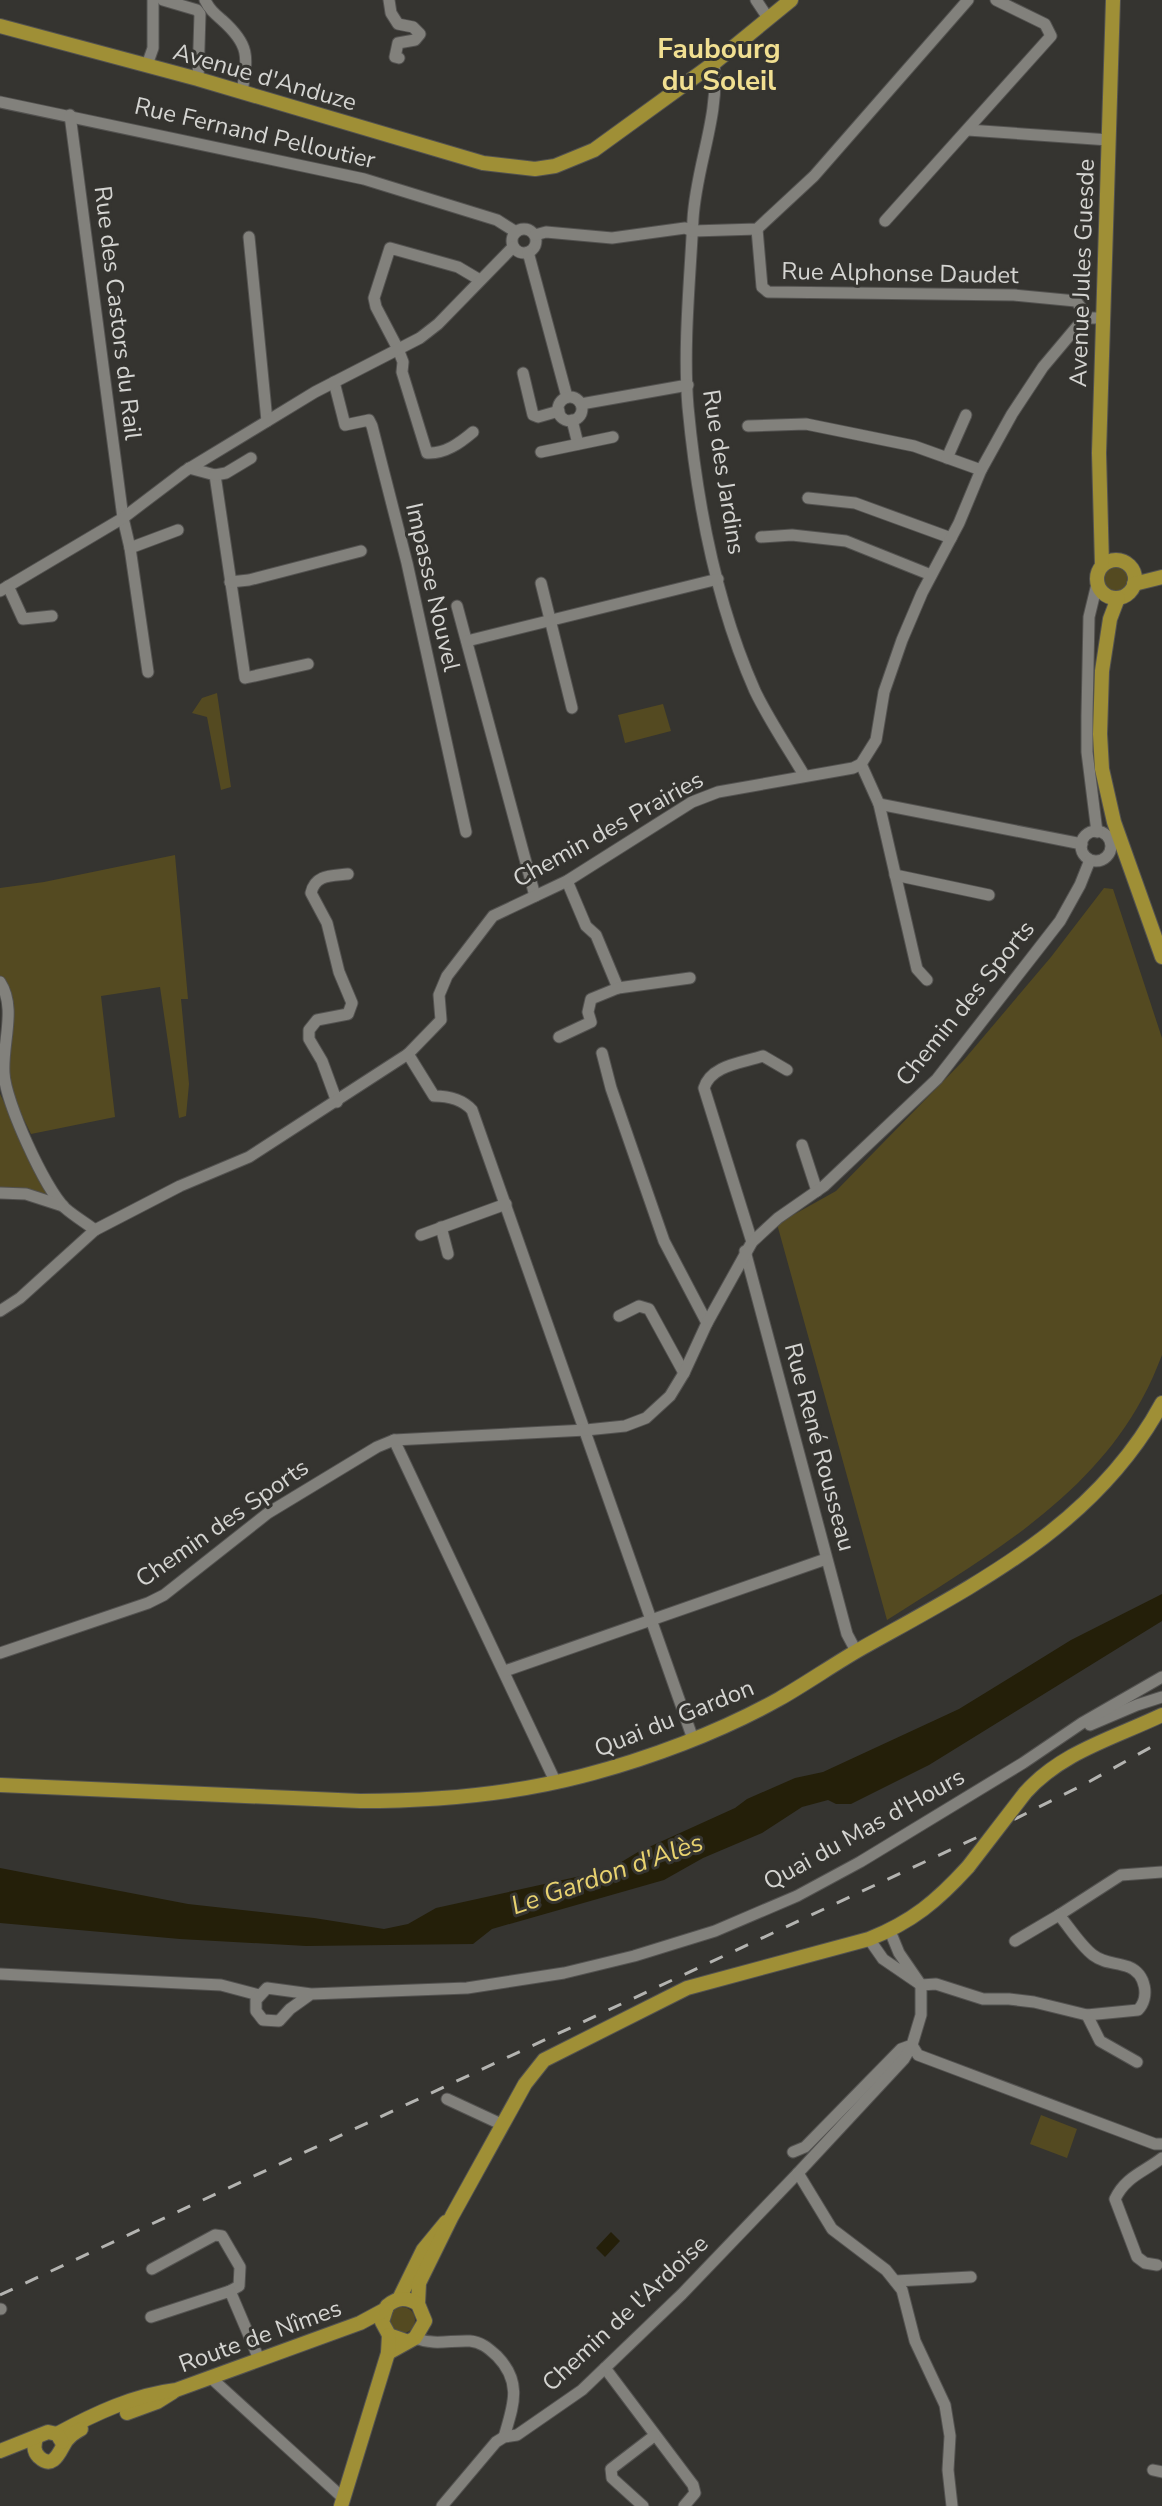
<svg xmlns="http://www.w3.org/2000/svg" width="1162" height="2506" font-family="'Nunito Sans',sans-serif">
	<rect width="100%" height="100%" fill="#353430"/>
	<g fill="#544a21">
		<circle cx="1116" cy="579" r="13"/>
		<polygon points="217,693 231,787 221,790 207,717 192,713 202,698"/>
		<polygon points="663,704 671,731 625,743 618,715"/>
		<polygon points="175,855 188,999 181,999 189,1084 186,1116 179,1118 160,987 101,996 115,1117 31,1134 10,1091 7,1059 12,1002 10,989 0,980 0,888 44,882"/>
		<path d="M1104,888L1113,889L1162,1038V1355C1156,1370 1150,1385 1142,1399C1087,1501 981,1560 887,1620L777,1224L836,1191L963,1061L1051,957Z"/>
		<polygon points="0,1094 45,1185 54,1198 36,1191 0,1189"/>
		<polygon points="1041,2115 1077,2129 1067,2158 1030,2144"/>
		<circle cx="402" cy="2320" r="13"/>
	</g>
	<g fill="#241f09">
		<polygon points="1162,1594 1162,1621 929,1765 851,1804 836,1804 828,1800 802,1807 762,1833 703,1858 664,1880 492,1929 473,1944 306,1946 180,1939 0,1923 0,1868 188,1904 314,1918 384,1929 408,1924 436,1908 608,1870 638,1852 735,1808 747,1799 795,1778 823,1772 959,1709 1071,1640"/>
		<polygon points="611,2232 620,2241 605,2257 596,2248"/>
	</g>
	<g fill="none" stroke-linecap="round" stroke-linejoin="round">
		<defs>
			<g id="minor">
				<polyline points="163,0 197,10 200,14 198,79"/>
				<path d="M205,0C209,9 215,14 222,20C250,45 248,56 242,92"/>
				<polyline points="389,0 391,13 398,24 413,27 420,34 415,40 398,43 395,57 399,58"/>
				<polyline points="756,0 768,18"/>
				<path d="M714,63C720,116 696,166 693,219C690,280 683,347 688,407C697,503 716,603 755,691C769,720 788,748 804,775"/>
				<polyline points="147,65 153,48 153,0"/>
				<polyline points="0,102 364,179 497,220 516,232"/>
				<polyline points="70,115 123,518 130,548 148,672"/>
				<polyline points="968,130 1109,140"/>
				<polyline points="885,221 1051,36 1045,24 996,0"/>
				<circle cx="524" cy="241" r="12"/>
				<polyline points="757,229 762,287 768,292 1014,295 1076,301 1089,318"/>
				<polyline points="535,235 546,232 612,238 685,228 693,231 757,229 814,176 968,0"/>
				<polyline points="249,237 267,421"/>
				<polyline points="528,252 567,397"/>
				<polyline points="523,373 533,415 538,417 559,411"/>
				<polyline points="334,382 345,425 369,420 372,426 407,563 466,832"/>
				<circle cx="570" cy="409" r="12"/>
				<polyline points="581,404 688,385"/>
				<polyline points="572,420 578,444"/>
				<polyline points="748,426 806,424 914,446 981,470"/>
				<path d="M473,432C460,443 445,454 427,453L402,372L403,362L398,349L376,307L374,298L390,248L458,267L480,280"/>
				<polyline points="541,452 613,437"/>
				<polyline points="947,458 966,415"/>
				<polyline points="189,468 215,475 245,678 308,664"/>
				<polyline points="215,475 226,473 251,458"/>
				<polyline points="808,498 855,503 951,538"/>
				<polyline points="761,537 792,535 846,541 931,575"/>
				<polyline points="130,548 178,530"/>
				<polyline points="230,582 249,580 361,551"/>
				<polyline points="541,583 572,708"/>
				<polyline points="8,586 23,619 52,616"/>
				<polyline points="0,591 123,518 185,471 315,392 420,338 438,324 513,247"/>
				<polyline points="457,606 535,896"/>
				<polyline points="467,641 718,579"/>
				<polyline points="861,764 879,804 917,969 927,980"/>
				<polyline points="879,804 1082,844"/>
				<circle cx="1096" cy="846" r="15"/>
				<polyline points="1097,832 1087,752 1087,715 1089,617 1097,584"/>
				<polyline points="895,875 989,895"/>
				<polyline points="567,881 586,926 596,935 618,988 690,978"/>
				<path d="M0,982C17,1008 2,1043 4,1073C5,1101 45,1189 65,1208C74,1216 86,1223 95,1230"/>
				<polyline points="559,1037 591,1022 588,1012 591,999 618,988"/>
				<polyline points="602,1053 611,1088 664,1241 707,1323"/>
				<path d="M408,1054L434,1096C448,1096 463,1100 472,1110L693,1739"/>
				<path d="M337,1102L322,1061L309,1039V1030L317,1020L348,1014L352,1003L339,972L327,923L311,893C315,874 332,876 348,874"/>
				<polyline points="802,1145 817,1191"/>
				<polyline points="0,1193 26,1194 63,1206"/>
				<polyline points="441,1227 448,1254"/>
				<polyline points="421,1235 506,1204"/>
				<path d="M752,1242L704,1088C711,1065 742,1063 763,1056L787,1070"/>
				<polyline points="745,1251 847,1634 856,1651"/>
				<polyline points="0,1311 20,1298 95,1230 180,1186 249,1157 408,1054 441,1020 439,995 447,976 493,916 567,881 692,802 718,792 853,768 861,764 876,740 884,692 902,640 922,593 959,523 981,470 1012,414 1043,367 1080,323 1089,318 1102,318"/>
				<polyline points="619,1316 639,1306 649,1309 684,1373"/>
				<polyline points="394,1440 556,1783"/>
				<polyline points="0,1653 148,1603 164,1595 268,1513 377,1447 394,1440 586,1430 625,1426 646,1418 670,1396 684,1373 707,1323 752,1242 778,1218 824,1186 937,1079 1060,921 1080,885 1090,860"/>
				<polyline points="505,1671 826,1559"/>
				<polyline points="1090,1725 1137,1705 1162,1697"/>
				<polyline points="1059,1915 1121,1875 1162,1872"/>
				<polyline points="869,1939 883,1959 921,1985 899,1953 890,1931"/>
				<polyline points="0,1974 221,1985 259,1995"/>
				<polyline points="311,1994 290,2009 279,2021 263,2020 256,2011 256,2000 267,1988 311,1994 467,1988 564,1973 634,1956 715,1931 797,1896 860,1862 1023,1763 1082,1723 1162,1677"/>
				<polyline points="1087,2015 1100,2041 1137,2062"/>
				<polyline points="447,2099 503,2125"/>
				<path d="M793,2152L805,2147L901,2049L912,2045L921,2015V1985L936,1984L983,1999H1009L1034,2002L1087,2015L1138,2010C1150,1998 1146,1974 1129,1967C1116,1962 1105,1964 1093,1955C1080,1945 1070,1928 1059,1915L1015,1941"/>
				<path d="M1157,2265L1145,2263L1137,2257L1115,2199C1125,2177 1144,2172 1162,2158"/>
				<polyline points="152,2269 215,2235 222,2236 240,2267 239,2286 230,2291"/>
				<polyline points="895,2281 971,2277"/>
				<polyline points="0,2309 1,2309"/>
				<polyline points="151,2317 230,2291 259,2359"/>
				<path d="M415,2338C435,2346 450,2340 470,2341C482,2342 489,2349 497,2356C523,2383 513,2406 504,2437"/>
				<polyline points="605,2368 693,2485 695,2493 684,2506"/>
				<polyline points="210,2377 343,2498"/>
				<polyline points="1153,2470 1162,2472"/>
				<polyline points="442,2506 496,2442 504,2437 517,2435 582,2390 682,2294 798,2173"/>
				<polyline points="643,2506 612,2478 611,2469 654,2436"/>
				<polyline points="952,2506 948,2470 950,2436 945,2405 915,2341 902,2290 886,2270 832,2229 798,2173 904,2059 912,2045 918,2055 1155,2144 1162,2144"/>
			</g>
			<g id="major">
				<polyline points="0,26 198,79 483,163 535,169 555,166 594,150 714,63 791,0"/>
				<circle cx="1116" cy="579" r="19"/>
				<polyline points="1102,565 1099,453 1113,0"/>
				<polyline points="1134,584 1162,577"/>
				<polyline points="1118,598 1110,619 1102,671 1100,734 1102,769 1114,822 1162,957"/>
				<path d="M0,1785L360,1801C435,1801 509,1795 582,1776C648,1759 720,1732 779,1699C807,1683 834,1664 862,1648C978,1583 1096,1525 1162,1403"/>
				<path d="M1025,1793C1061,1752 1114,1738 1162,1715"/>
				<polyline points="399,2299 423,2250 446,2222"/>
				<path d="M418,2304L419,2283L452,2216L525,2084L544,2060L687,1988L869,1939C912,1922 937,1901 968,1867"/>
				<path d="M388,2353L415,2338L425,2321L418,2304C407,2297 397,2297 387,2306L382,2322L389,2335L406,2341"/>
				<polyline points="127,2413 157,2402 173,2392"/>
				<path d="M57,2434C94,2414 134,2395 176,2390L360,2323L386,2309"/>
				<path d="M36,2438C34,2445 33,2451 39,2457C54,2471 60,2450 66,2441C70,2436 75,2432 81,2429"/>
				<polyline points="0,2451 48,2432 57,2434 62,2442"/>
				<polyline points="341,2506 388,2353 389,2335"/>
			</g>
		</defs>
		<use href="#minor" stroke="#535250" stroke-width="13"/>
		<use href="#major" stroke="#535250" stroke-width="16"/>
		<use href="#minor" stroke="#82817c" stroke-width="11"/>
		<use href="#major" stroke="#9f8f36" stroke-width="14"/>
		<polyline stroke="#b4b4b1" stroke-width="3" stroke-dasharray="14 14" stroke-linecap="butt" points="0,2295 997,1828 1085,1784 1162,1741"/>
		<defs>
			<polyline id="major-bridge" points="968,1867 1025,1793"/>
		</defs>
		<use href="#major-bridge" stroke="#535250" stroke-width="16" stroke-linecap="butt"/>
		<use href="#major-bridge" stroke="#9f8f36" stroke-width="14"/>
	</g>
	<g text-anchor="middle" dominant-baseline="central" stroke-width="6" stroke-linejoin="round" paint-order="stroke">
		<g font-size="24" fill="#d4d4d1" stroke="#353430">
			<text transform="translate(265 77) rotate(16)">Avenue d'Anduze</text>
			<text transform="translate(255 133) rotate(13)">Rue Fernand Pelloutier</text>
			<text transform="translate(900 273) rotate(1)">Rue Alphonse Daudet</text>
			<text transform="translate(1082 273) rotate(-88)">Avenue Jules Guesde</text>
			<text transform="translate(118 313) rotate(83)">Rue des Castors du Rail</text>
			<text transform="translate(724 472) rotate(81)">Rue des Jardins</text>
			<text transform="translate(433 587) rotate(77)">Impasse Nouvel</text>
			<text transform="translate(608 829) rotate(-29)">Chemin des Prairies</text>
			<text transform="translate(965 1003) rotate(-51)">Chemin des Sports</text>
			<text transform="translate(820 1447) rotate(75)">Rue René Rousseau</text>
			<text transform="translate(222 1523) rotate(-35)">Chemin des Sports</text>
			<text transform="translate(674 1718) rotate(-22)">Quai du Gardon</text>
			<text transform="translate(864 1829) rotate(-29)">Quai du Mas d'Hours</text>
			<text transform="translate(625 2313) rotate(-43)">Chemin de l'Ardoise</text>
			<text transform="translate(260 2336) rotate(-20)">Route de Nîmes</text>
		</g>
		<g font-size="26" font-style="italic" fill="#e8d26f" stroke="#353430">
			<text transform="translate(607 1874) rotate(-19)">Le Gardon d'Alès</text>
		</g>
		<g font-size="28" font-weight="bold" fill="#f1df91" stroke="#353430">
			<text x="719" y="49">Faubourg<tspan x="719" dy="32">du Soleil</tspan></text>
		</g>
	</g>
</svg>
